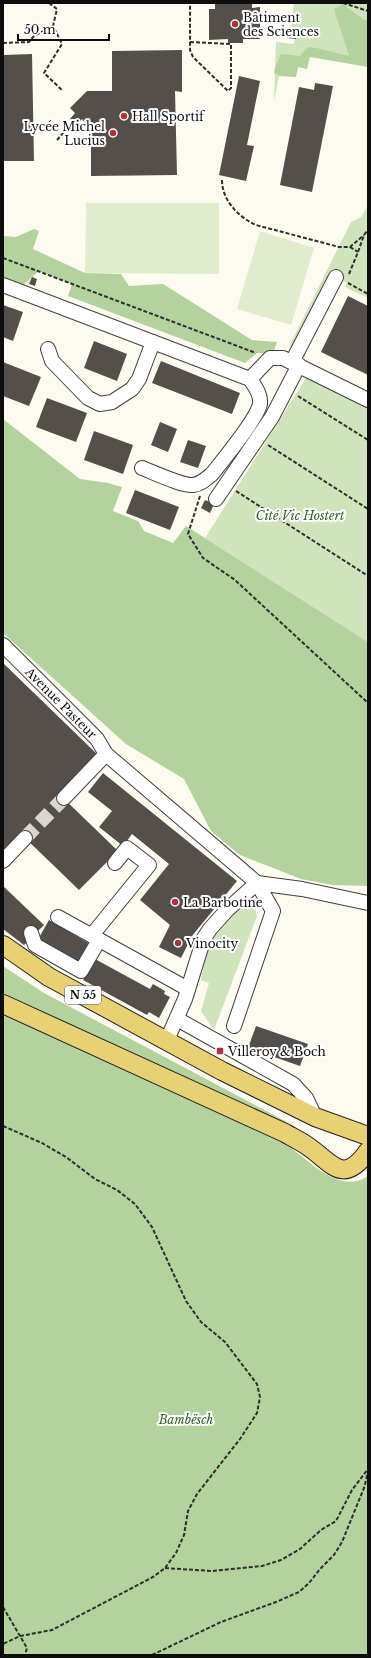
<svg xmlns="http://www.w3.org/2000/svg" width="371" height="1658" font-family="'Libre Baskerville',serif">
	<rect width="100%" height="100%" fill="#fdfbef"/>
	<g fill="#cfe3bc">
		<polygon points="294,3 368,3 368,20 363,19 343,4 350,57 322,49 300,56 274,73 279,76 274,101 276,42 294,44 295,39 296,38 297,29 291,28"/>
		<polygon points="368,206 368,298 345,287 347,283 336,277 301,346 289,347 351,222 361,217"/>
		<polygon points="308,375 368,405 368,642 205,538"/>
		<path d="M249,904L256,911L257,916L214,1030L201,1011L209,983L201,980C207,954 208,941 227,921C234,914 240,908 249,904Z"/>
	</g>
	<g fill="#b3d29d">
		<polygon points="343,4 363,19 368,20 368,67 310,57 307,69 298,67 296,77 279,76 274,73 275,68 281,54 300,56 308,47 322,49 349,56 334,9"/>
		<polygon points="34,229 39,231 33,249 85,273 121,274 129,286 163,284 252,340 277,342 273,353 257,353 245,363 68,296 72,284 39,271 21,287 3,280 3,236 16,237"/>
		<polygon points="3,419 80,479 108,483 122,487 113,511 138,521 144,531 173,543 186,526 368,642 368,886 333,885 301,879 240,855 211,831 184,779 126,744 4,634 3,632"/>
		<path d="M3,966L44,993L289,1123L285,1133C287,1138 289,1143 292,1148C295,1152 302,1156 306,1160C324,1174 346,1191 368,1176V1655H3Z"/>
	</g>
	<g fill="#e0eccd">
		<polygon points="86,203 219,203 219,274 85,273"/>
		<polygon points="260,231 314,248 291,325 237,309"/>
	</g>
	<g fill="#544f4a">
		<polygon points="215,3 252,3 252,8 260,7 260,39 243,39 243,43 228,43 228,39 209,40 209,9 215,9"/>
		<polygon points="288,28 297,29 296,39 287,38"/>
		<polygon points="182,50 182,92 175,91 177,175 91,176 91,125 86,124 82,119 76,125 70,119 75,113 70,108 87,91 112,91 112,51"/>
		<polygon points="32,54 34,161 3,161 3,55"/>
		<polygon points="239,76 260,81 247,145 254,146 246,181 219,175"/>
		<polygon points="315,83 333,86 312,192 280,185 299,87 314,90"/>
		<polygon points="32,277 37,279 35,286 29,284"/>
		<polygon points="348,296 368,306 368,375 321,352"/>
		<polygon points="3,305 23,312 13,341 3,337"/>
		<polygon points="94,341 127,354 117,381 84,368"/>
		<polygon points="161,361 240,393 232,414 152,383"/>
		<polygon points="3,362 41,377 29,406 3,396"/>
		<polygon points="47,398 87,413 76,442 36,427"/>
		<polygon points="160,422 177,429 168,452 151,445"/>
		<polygon points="94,431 133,445 123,474 84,460"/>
		<polygon points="188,440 206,446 198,468 180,462"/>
		<polygon points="135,490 179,507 170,530 126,513"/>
		<polygon points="205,500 214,504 210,513 201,508"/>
		<polygon points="3,663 98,755 59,794 118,851 79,890 22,835 3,854"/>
		<polygon points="103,773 237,881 192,936 181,958 159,947 170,925 140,900 169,864 132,834 123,846 99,827 112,811 88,792"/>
		<polygon points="3,886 44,925 24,945 3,929"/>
		<polygon points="49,920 90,944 79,965 37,941"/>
		<polygon points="95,959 150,989 153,984 165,991 164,994 170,997 159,1018 149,1012 147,1015 83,980"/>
		<polygon points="256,1026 308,1044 300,1066 248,1048"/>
	</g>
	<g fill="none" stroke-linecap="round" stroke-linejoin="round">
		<polyline stroke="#d9d7cd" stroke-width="14" stroke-dasharray="14 7" stroke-linecap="butt" points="25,838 64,798"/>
		<defs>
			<g id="minor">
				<path d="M3,285L250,379C255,387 261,394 260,404C257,419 223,460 212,474C206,479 201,484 193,485C182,486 153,472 142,468"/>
				<polyline points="48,349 52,361 88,398 100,404 112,402 132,389 139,379 153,342"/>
				<polyline points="292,362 336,277"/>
				<polyline points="250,379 270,358 283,358 368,400"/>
				<polyline points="216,499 272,417 299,365"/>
				<polyline points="3,645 97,739 106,754 64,798"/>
				<polyline points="106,754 257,883 302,889 368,903"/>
				<polyline points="3,861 25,838"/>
				<polyline points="58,917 188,989"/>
				<polyline points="31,933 35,945 81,971 99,940"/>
				<polyline points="92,935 149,865 127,848 115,863"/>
				<polyline points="177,1019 293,1084 306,1098 315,1117"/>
				<polyline points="167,1040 185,999 204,938 210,929 227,910 257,883 273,911 234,1026"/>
			</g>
			<g id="major">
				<polyline points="3,945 49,977 222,1071 315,1117 368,1136"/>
				<path d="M3,1004L285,1133C292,1137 300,1141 306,1145C332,1162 342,1187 368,1151"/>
			</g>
		</defs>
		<use href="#minor" stroke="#404040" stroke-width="16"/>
		<use href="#major" stroke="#1e1e1e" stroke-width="20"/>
		<g stroke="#2f2f2f" stroke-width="2" stroke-dasharray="4 2" stroke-linecap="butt">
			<polyline points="49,3 57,9 53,26 62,44 44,73 62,90"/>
			<polyline points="343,3 368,11"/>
			<polyline points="190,42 231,44 231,88 228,91 193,57 190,50 190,3"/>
			<polyline points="3,43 29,42 34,36 53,26"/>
			<polyline points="57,140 73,122"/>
			<path d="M222,180C222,200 238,217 256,225L339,247H350L364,235"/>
			<polyline points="350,247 358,252"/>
			<polyline points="3,258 256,353"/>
			<polyline points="349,274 358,252 364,235 368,230"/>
			<polyline points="348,283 368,294"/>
			<polyline points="298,396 368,440"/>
			<polyline points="268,445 368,509"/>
			<polyline points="236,491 368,576"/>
			<polyline points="200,496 188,534 203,558 235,580 368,703"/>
			<polyline points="3,1126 42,1143 66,1157 95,1179 117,1190 135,1204 152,1227 186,1301 201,1322 225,1342 257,1384 260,1397 257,1413 240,1439 197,1494 188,1511 184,1535 176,1553 165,1568 153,1577 52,1630 20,1636 3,1644"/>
			<polyline points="165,1568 212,1571 262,1566 281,1560 300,1549 321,1530 336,1521 352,1490 368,1469"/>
			<polyline points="3,1607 27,1648 25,1655"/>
			<polyline points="152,1655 221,1622 276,1602 299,1592 309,1583 320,1569 334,1555 342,1542 364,1488 368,1472"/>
		</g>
		<use href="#minor" stroke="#fff" stroke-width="14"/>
		<use href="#major" stroke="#e8d074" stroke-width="18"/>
	</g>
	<g fill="#ab3637" stroke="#fff" stroke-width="1.5">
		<circle cx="235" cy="24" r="4"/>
		<circle cx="124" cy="116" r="4"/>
		<circle cx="113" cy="133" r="4"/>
		<circle cx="175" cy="902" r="4"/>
		<circle cx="178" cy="943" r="4"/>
		<rect x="216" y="1047" width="8" height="8" rx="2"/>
	</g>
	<g text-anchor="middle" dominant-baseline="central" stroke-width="4" stroke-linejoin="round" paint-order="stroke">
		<rect fill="#fff" stroke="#565656" stroke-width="1" x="65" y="986" width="36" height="18" rx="3"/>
		<g font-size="11" font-weight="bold" fill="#0d0d0d">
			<text x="83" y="995">N 55</text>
		</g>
		<g font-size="12" fill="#0d0d0d" stroke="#fff" text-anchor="start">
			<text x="243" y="17">Bâtiment<tspan x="243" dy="14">des Sciences</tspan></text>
			<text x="132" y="116">Hall Sportif</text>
			<text x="105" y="126" text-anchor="end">Lycée Michel<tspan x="105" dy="14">Lucius</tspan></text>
			<text x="183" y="902">La Barbotine</text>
			<text x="186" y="943">Vinocity</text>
			<text x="228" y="1051">Villeroy &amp; Boch</text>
		</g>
		<g font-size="12" font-style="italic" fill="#2e5c25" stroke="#fff">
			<text x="300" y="515">Cité Vic Hostert</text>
			<text x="186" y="1419">Bambësch</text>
		</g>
		<g font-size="12" fill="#0d0d0d" stroke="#fff">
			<text transform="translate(61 703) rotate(45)">Avenue Pasteur</text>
		</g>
	</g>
	<rect width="371" height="1658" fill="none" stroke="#0d0d0d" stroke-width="8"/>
	<path d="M18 34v6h91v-6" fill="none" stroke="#0d0d0d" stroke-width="2"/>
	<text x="24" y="34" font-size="12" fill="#0d0d0d" stroke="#ffffff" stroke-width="3" paint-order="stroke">50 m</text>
</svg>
